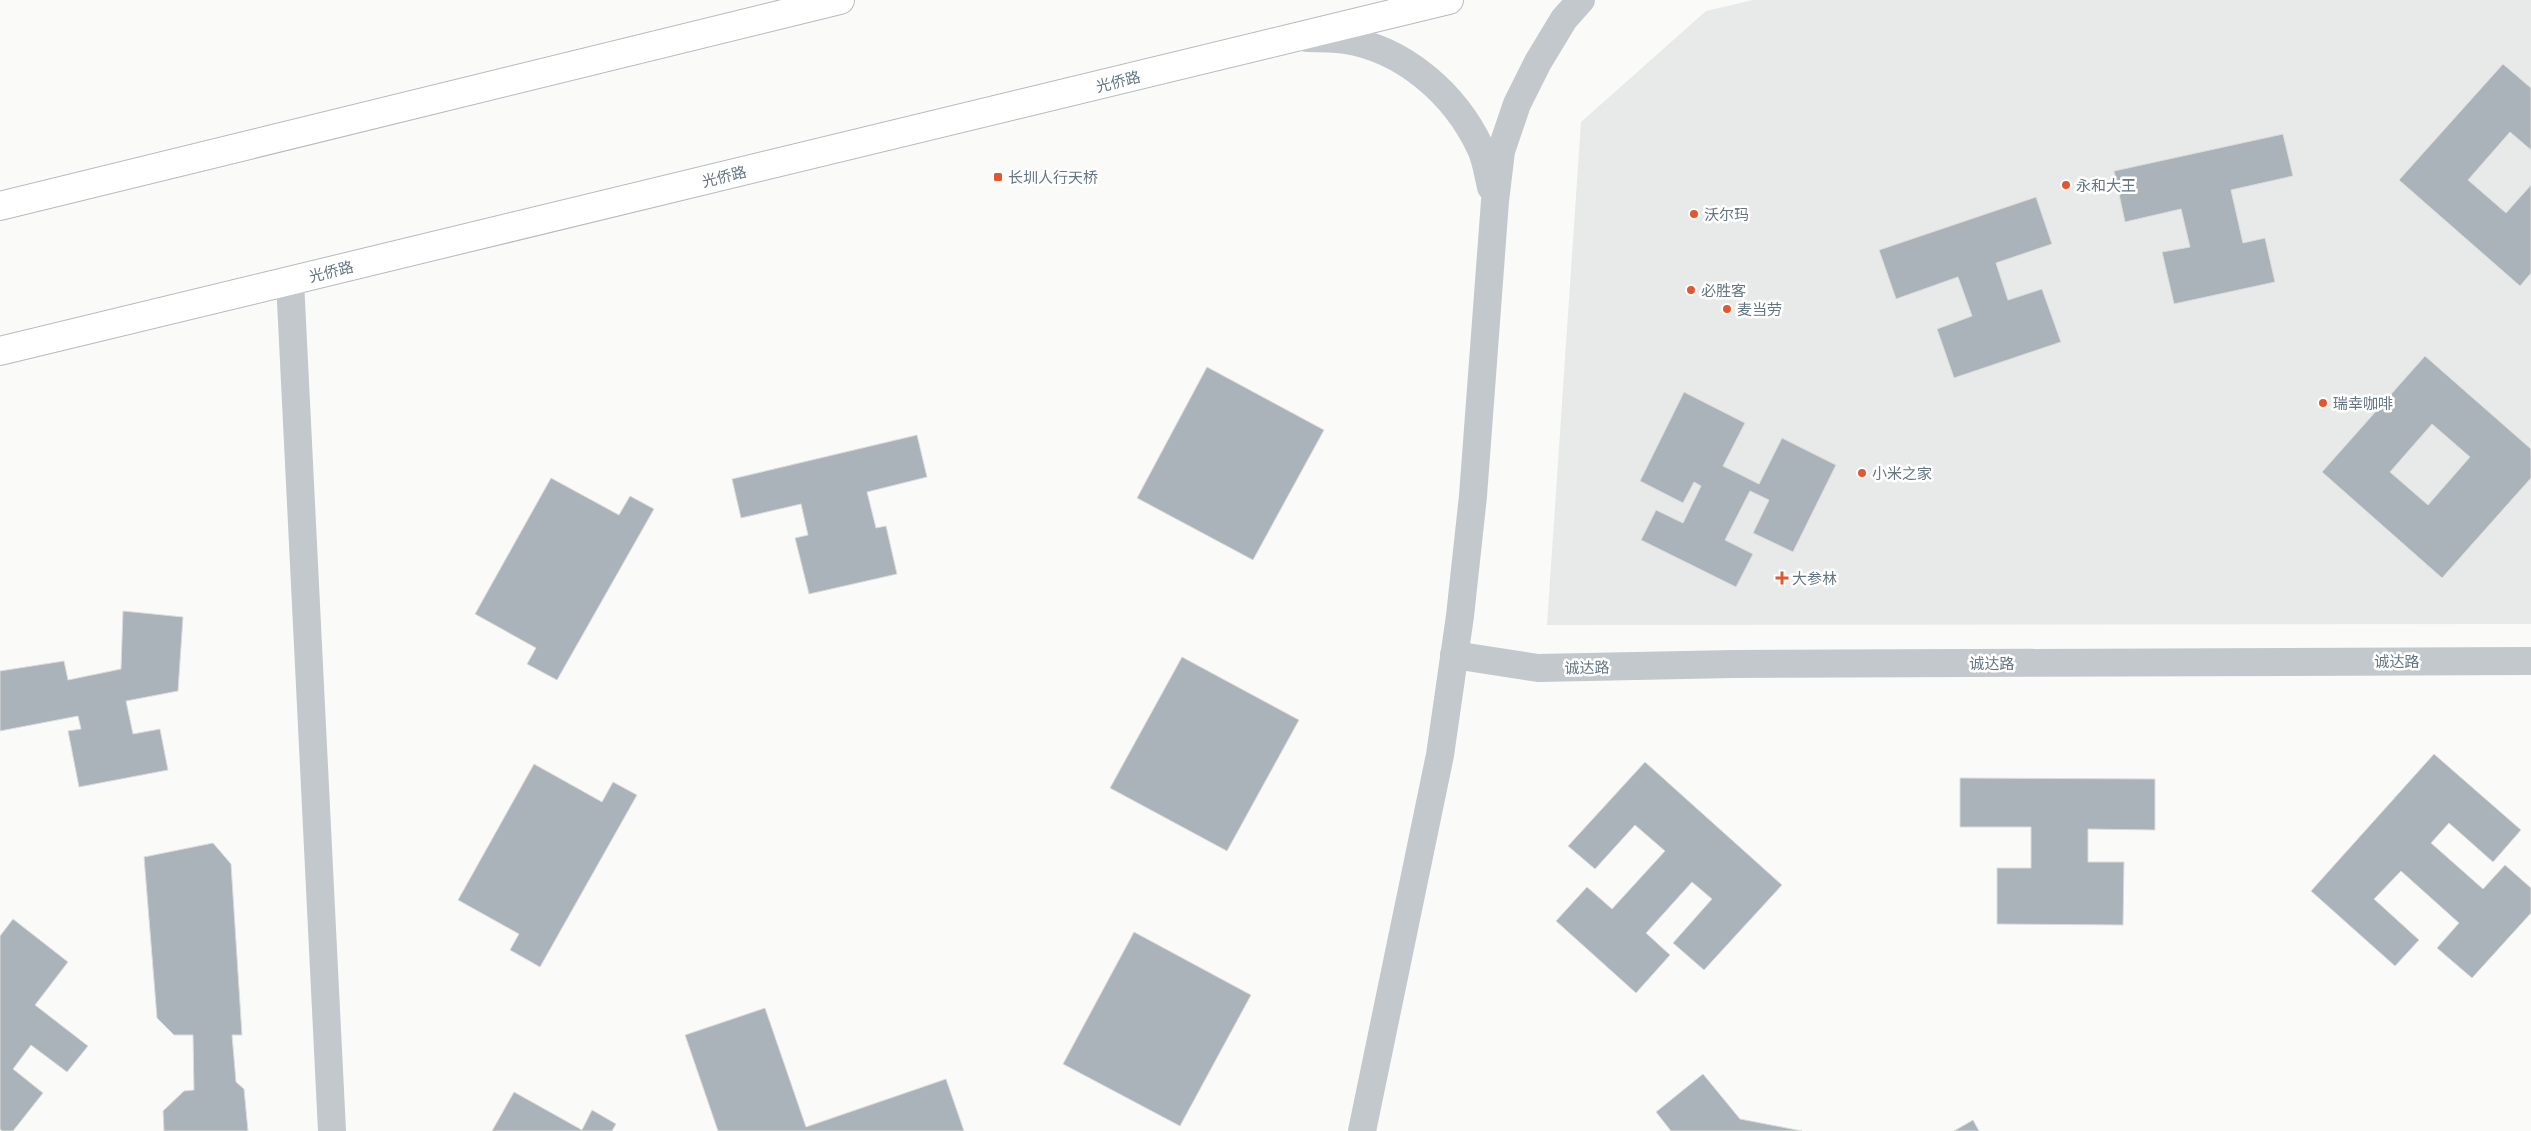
<svg xmlns="http://www.w3.org/2000/svg" width="2531" height="1131" font-family="Lato,'Noto Sans SC',sans-serif">
	<rect width="100%" height="100%" fill="#fafaf8"/>
	<polygon fill="#e8e9e9" points="1753,0 2531,0 2531,624 1547,625 1581,122 1706,11"/>
	<g fill="#aab3b9" stroke="#dcdcda" fill-rule="evenodd">
		<polygon points="2503,64 2531,88 2531,150 2510,132 2468,180 2506,213 2531,185 2531,273 2520,286 2399,180"/>
		<polygon points="2283,134 2293,176 2231,190 2243,243 2265,238 2275,282 2174,304 2162,252 2190,247 2181,209 2125,222 2114,171"/>
		<polygon points="2036,197 2052,244 1996,263 2008,300 2042,289 2061,342 1954,378 1937,329 1972,316 1958,277 1896,299 1879,250"/>
		<path d="M2425,356L2531,449V478L2442,578L2322,472ZM2432,424L2470,457L2428,505L2390,472Z"/>
		<polygon points="1207,367 1324,430 1253,560 1137,498"/>
		<polygon points="1684,392 1745,423 1723,466 1759,484 1782,438 1836,465 1793,552 1753,533 1769,500 1750,491 1725,540 1753,554 1736,587 1641,540 1656,510 1683,523 1701,486 1694,482 1683,503 1640,481"/>
		<polygon points="917,435 927,477 867,492 876,528 886,526 897,574 809,594 795,538 808,535 801,504 741,518 732,479"/>
		<polygon points="551,478 619,515 630,496 654,509 557,680 527,664 536,648 475,614"/>
		<polygon points="123,611 183,617 178,691 126,701 133,734 160,729 168,770 79,787 68,731 81,729 78,716 0,731 0,671 64,661 68,680 121,669"/>
		<polygon points="1182,657 1299,720 1227,851 1110,788"/>
		<polygon points="2434,754 2521,830 2493,862 2449,823 2431,843 2483,889 2505,865 2531,888 2531,913 2472,978 2437,948 2459,923 2401,871 2374,899 2419,940 2395,966 2311,891"/>
		<polygon points="1645,762 1782,885 1704,970 1673,943 1712,899 1692,882 1646,933 1670,955 1636,993 1556,921 1587,887 1612,909 1665,851 1635,825 1595,869 1568,846"/>
		<polygon points="534,764 602,802 613,782 637,795 540,967 510,950 519,934 458,900"/>
		<polygon points="1960,778 2155,779 2155,830 2088,829 2088,862 2124,862 2123,925 1997,924 1997,868 2031,868 2031,827 1960,827"/>
		<polygon points="213,843 231,864 242,1035 232,1035 236,1082 244,1089 248,1131 164,1131 163,1111 184,1091 194,1090 193,1035 174,1035 157,1018 144,857"/>
		<polygon points="13,919 68,962 35,1005 88,1046 67,1072 31,1045 13,1069 43,1093 13,1131 2,1131 0,1129 0,936"/>
		<polygon points="1134,932 1251,995 1180,1126 1063,1064"/>
		<polygon points="765,1008 806,1127 946,1079 964,1131 718,1131 685,1035"/>
		<polygon points="1703,1074 1740,1119 1802,1131 1671,1131 1656,1112"/>
		<polygon points="514,1092 582,1130 592,1110 616,1124 612,1131 492,1131"/>
		<polygon points="1973,1120 1979,1131 1954,1131"/>
	</g>
	<g fill="none" stroke-linecap="round" stroke-linejoin="round">
		<defs>
			<g id="major">
				<polyline points="0,206 840,0"/>
				<polyline points="0,351 1449,0"/>
			</g>
		</defs>
		<use href="#major" stroke="#b5babe" stroke-width="30"/>
		<g stroke="#c3c8cc" stroke-width="28">
			<path d="M1307,38C1319,38 1332,38 1345,40C1404,49 1455,94 1480,147C1486,159 1488,174 1491,187"/>
			<polyline points="290,281 332,1131"/>
			<polyline points="1454,655 1538,668 1733,664 2531,661"/>
			<polyline points="1362,1131 1440,755 1460,616 1473,496 1495,201 1501,151 1517,104 1538,62 1564,19 1581,0"/>
		</g>
		<use href="#major" stroke="#fff" stroke-width="28"/>
	</g>
	<g fill="#e4572e" stroke="#fff" stroke-width="2">
		<rect x="993" y="172" width="10" height="10" rx="2.5"/>
		<circle cx="2066" cy="185" r="5"/>
		<circle cx="1694" cy="214" r="5"/>
		<circle cx="1691" cy="290" r="5"/>
		<circle cx="1727" cy="309" r="5"/>
		<circle cx="2323" cy="403" r="5"/>
		<circle cx="1862" cy="473" r="5"/>
		<path d="M1779.5 570.5h5v5h5v5h-5v5h-5v-5h-5v-5h5z"/>
	</g>
	<g text-anchor="middle" dominant-baseline="central" stroke-width="5" stroke-linejoin="round" paint-order="stroke">
		<g font-size="15" fill="#657683" stroke="#fff">
			<text transform="translate(1118 81) rotate(-14)">光侨路</text>
			<text transform="translate(724 176) rotate(-14)">光侨路</text>
			<text transform="translate(331 271) rotate(-14)">光侨路</text>
			<text x="2397" y="661">诚达路</text>
			<text x="1992" y="663">诚达路</text>
			<text transform="translate(1587 667) rotate(-1)">诚达路</text>
		</g>
		<g font-size="15" fill="#657683" stroke="#fff" text-anchor="start">
			<text x="1008" y="177">长圳人行天桥</text>
			<text x="2076" y="185">永和大王</text>
			<text x="1704" y="214">沃尔玛</text>
			<text x="1701" y="290">必胜客</text>
			<text x="1737" y="309">麦当劳</text>
			<text x="2333" y="403">瑞幸咖啡</text>
			<text x="1872" y="473">小米之家</text>
			<text x="1792" y="578">大参林</text>
		</g>
	</g>
</svg>
